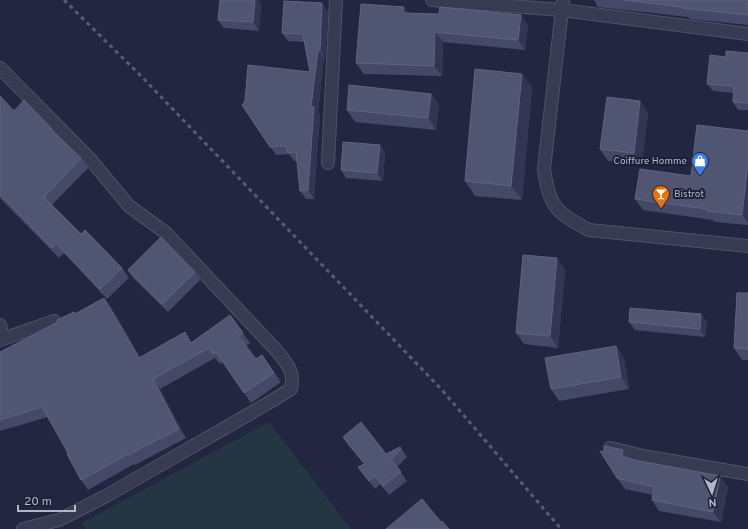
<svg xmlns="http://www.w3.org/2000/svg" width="748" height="529" font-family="Overpass,sans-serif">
	<rect width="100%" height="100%" fill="#222640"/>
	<polygon fill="#243641" points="269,422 351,529 86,529 82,523"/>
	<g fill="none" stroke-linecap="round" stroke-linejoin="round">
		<defs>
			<g id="minor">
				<polyline points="432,0 562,10 748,34"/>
				<path d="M563,0L544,169C549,206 556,213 589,230L748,246"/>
				<path d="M0,68L90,159L129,206L166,233L277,351C287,364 295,371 291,389L265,405L106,496L59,520L23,529"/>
				<polyline points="328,163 336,0"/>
				<polyline points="0,325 3,339"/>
				<polyline points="0,340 54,321"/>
				<polyline points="610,448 643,456 748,474"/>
			</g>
		</defs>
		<use href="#minor" stroke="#4f5268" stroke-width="14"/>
		<use href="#minor" stroke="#373a50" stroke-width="12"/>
		<polyline stroke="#585c77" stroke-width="3" stroke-dasharray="4 4" stroke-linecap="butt" points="64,0 141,76 442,390 561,529"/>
	</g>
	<g fill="#444967">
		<polygon points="220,0 258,0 261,4 259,31 224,28 218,20"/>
		<polygon points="594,0 748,0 748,25 690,19 688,17 598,7"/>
		<polygon points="404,7 408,13 528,25 525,50 443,42 442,76 364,74 356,63"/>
		<polygon points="328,12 325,58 324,58 318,112 320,115 314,199 306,199 300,191 297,161 294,161 289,154 276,155 242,105 310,72 304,42 288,41 282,33"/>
		<polygon points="748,53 748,110 738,110 733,102 734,93 713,91 707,84 726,57"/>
		<polygon points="522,74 532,88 522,200 475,196 465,181"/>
		<polygon points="431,94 439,105 436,130 355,122 347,110"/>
		<polygon points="0,96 14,111 57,136 81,158 88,168 52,205 81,234 122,268 129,278 107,299 64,253 59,258 0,198"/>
		<polygon points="640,101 648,113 642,165 608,161 600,149"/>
		<polygon points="748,131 748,225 714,222 713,220 643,210 635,199 691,176"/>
		<polygon points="380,145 385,153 383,181 346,178 341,170"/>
		<polygon points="128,270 195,272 200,280 168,312 133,278"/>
		<polygon points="565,270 558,348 524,344 516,333"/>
		<polygon points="748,293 748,360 742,360 734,348"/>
		<polygon points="111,307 140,357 192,342 230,315 250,343 246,346 256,359 262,355 281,382 251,403 223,362 220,364 215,358 160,389 186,438 135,465 134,464 88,490 81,480 68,453 48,417 0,431 0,352 76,314"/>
		<polygon points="629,322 707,322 705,337 635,330"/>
		<polygon points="616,346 624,358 629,389 559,401 551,389"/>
		<polygon points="343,437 386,454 400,447 407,457 397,467 407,481 389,495 380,484 375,489 358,467 364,464 348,445"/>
		<polygon points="623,450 629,458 728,487 721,522 659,511 652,500 653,495 625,489 617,478 604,452"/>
	</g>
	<g fill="#323653">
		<polygon points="255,0 258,0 261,4 259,31 253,22"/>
		<polygon points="322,3 328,12 325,58 320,50"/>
		<polygon points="404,7 411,18 403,13"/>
		<polygon points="521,15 528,25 525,50 518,40"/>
		<polygon points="435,32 443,42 442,76 434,66"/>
		<polygon points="318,50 324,58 318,112 320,115 314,199 308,190 311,107"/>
		<polygon points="522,74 532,88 522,200 511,186"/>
		<polygon points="431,94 439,105 436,130 428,118"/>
		<polygon points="640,101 648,113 642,165 634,153"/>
		<polygon points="380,145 385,153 383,181 377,173"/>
		<polygon points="748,163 748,223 742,215"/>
		<polygon points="557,258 565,270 558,348 550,336"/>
		<polygon points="104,298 111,307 146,367 139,358"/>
		<polygon points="701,314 707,322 705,337 700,329"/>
		<polygon points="616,346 624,358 629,389 621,377"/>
		<polygon points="153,379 160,389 186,438 179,429"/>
		<polygon points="623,450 631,461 622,456"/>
		<polygon points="720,476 728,487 721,522 713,512"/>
	</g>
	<g fill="#505571" stroke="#60647f">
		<polygon points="220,0 255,0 253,22 218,20"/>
		<polygon points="624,0 748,0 748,15 682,8 683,7"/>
		<polygon points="284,1 322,3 320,50 318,50 311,107 314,107 308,190 300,191 296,152 288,153 286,146 270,147 242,105 245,101 248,65 310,72 303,34 282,33"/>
		<polygon points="361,4 404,7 403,13 439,14 440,7 521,15 518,40 435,32 434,66 356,63"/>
		<polygon points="726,51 748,53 748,103 733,102 734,86 707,84 710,55 726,57"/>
		<polygon points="475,69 522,74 511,186 465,181"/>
		<polygon points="349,85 431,94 428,118 347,110"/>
		<polygon points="0,96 14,111 24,100 52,129 51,130 81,158 44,197 81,234 85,230 122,268 100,289 56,243 52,248 0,195"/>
		<polygon points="607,97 640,101 634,153 600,149"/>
		<polygon points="697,125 748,131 748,163 742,215 707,211 707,209 635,199 640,169 691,176"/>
		<polygon points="343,142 380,145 377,173 341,170"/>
		<polygon points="161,237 195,272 162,304 128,270"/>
		<polygon points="523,255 557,258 550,336 516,333"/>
		<polygon points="737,293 748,293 748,349 734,348"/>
		<polygon points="104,298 139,358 185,332 191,343 230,315 243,333 238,336 256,359 262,355 274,373 244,393 216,352 213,354 209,348 153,379 179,429 128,455 128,454 81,480 67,454 68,453 42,407 0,420 0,352 58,322 57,320 74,312 75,314"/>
		<polygon points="630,308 701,314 700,329 629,322"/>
		<polygon points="616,346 621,377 551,389 545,358"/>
		<polygon points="361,422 386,454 400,447 401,449 391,459 401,472 383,486 375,476 369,481 358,467 365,464 343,437"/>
		<polygon points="605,446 623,450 622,456 634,460 720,476 713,512 652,500 654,487 617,478 600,451 604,452"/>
		<polygon points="422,499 441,522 442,521 449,529 386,529"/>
	</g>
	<defs>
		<symbol id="shop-pin" viewBox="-11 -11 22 30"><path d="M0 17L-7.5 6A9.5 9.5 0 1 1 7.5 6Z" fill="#3f7fe0" stroke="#1c1f35"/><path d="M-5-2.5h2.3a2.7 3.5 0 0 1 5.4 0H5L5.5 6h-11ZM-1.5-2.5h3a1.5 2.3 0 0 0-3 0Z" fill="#fff"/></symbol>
		<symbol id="bar-pin" viewBox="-11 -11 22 30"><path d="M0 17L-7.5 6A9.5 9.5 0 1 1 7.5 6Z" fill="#e8710a" stroke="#1c1f35"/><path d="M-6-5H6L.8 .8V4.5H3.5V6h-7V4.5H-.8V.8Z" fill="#fff"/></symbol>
	</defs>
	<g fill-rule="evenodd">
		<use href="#shop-pin" x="690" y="151" width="20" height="27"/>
		<use href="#bar-pin" x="651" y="184" width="20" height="27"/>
	</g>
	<g text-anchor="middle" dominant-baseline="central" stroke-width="4" stroke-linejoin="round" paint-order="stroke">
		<g font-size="10" fill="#b3b5cb" stroke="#1c1f35" text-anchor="end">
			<text x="687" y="161">Coiffure Homme</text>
			<text x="674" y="194" text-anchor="start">Bistrot</text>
		</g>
	</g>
	<g transform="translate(712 493) rotate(176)" stroke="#1c1f35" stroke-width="3" paint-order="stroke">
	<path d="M0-3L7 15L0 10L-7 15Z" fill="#b3b5cb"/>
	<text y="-6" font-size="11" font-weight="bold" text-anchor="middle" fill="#b3b5cb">N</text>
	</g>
	<path d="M18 505v6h57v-6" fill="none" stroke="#b3b5cb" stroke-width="2"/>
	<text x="24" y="505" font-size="12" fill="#b3b5cb" stroke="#1c1f35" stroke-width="3" paint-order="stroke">20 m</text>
</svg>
